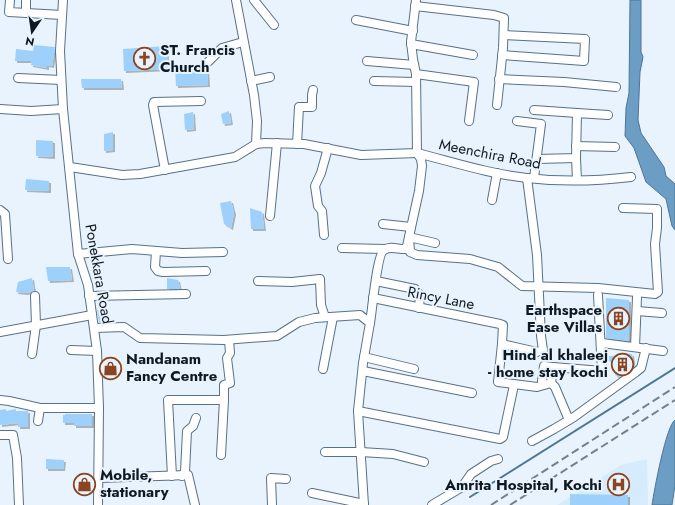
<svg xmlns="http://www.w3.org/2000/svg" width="675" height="505" font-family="Jost,sans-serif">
	<defs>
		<filter id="shadow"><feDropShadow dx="2" dy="2" stdDeviation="0" flood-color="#0004"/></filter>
	</defs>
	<rect width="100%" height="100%" fill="#e8f3fd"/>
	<polygon fill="#d6ebfc" points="647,459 648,505 557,505 621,465"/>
	<g fill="#6b9dc5" stroke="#4f7594">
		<polygon points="630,0 641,0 641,52 643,57 640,72 638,120 641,133 664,167 666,176 675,184 675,230 672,226 666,199 646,182 634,148 625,136 626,108 629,93"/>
		<path d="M675,420V485L672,505H652C654,491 666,426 675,420Z"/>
	</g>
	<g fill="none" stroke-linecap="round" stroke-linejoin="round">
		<polyline stroke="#4f7594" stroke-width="2" points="470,497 675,368"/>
	</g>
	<g fill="#9dd1fb" filter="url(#shadow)">
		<polygon points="33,45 55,47 52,66 47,65 47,68 31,65 32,61 15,61 16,49 33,51"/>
		<polygon points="166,46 168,69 124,71 123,49"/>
		<polygon points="203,64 207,67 208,85 176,86 175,65"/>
		<polygon points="81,79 121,79 122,88 82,88"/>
		<polygon points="229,111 231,123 223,124 221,114"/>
		<polygon points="193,112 194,129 185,130 184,114"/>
		<polygon points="113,132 113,150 104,151 104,134"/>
		<polygon points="36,140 53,141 53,157 36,156"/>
		<polygon points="26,179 49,181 49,191 25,190"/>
		<polygon points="231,201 234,213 231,228 224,224 220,203"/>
		<polygon points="250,208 262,212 264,229 251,229"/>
		<polygon points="46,267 70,267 72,280 48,281"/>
		<polygon points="32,278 34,291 26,293 16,292 18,282"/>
		<polygon points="167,278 178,280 180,289 167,289"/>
		<polygon points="606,298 629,300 629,341 606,338"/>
		<polygon points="97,310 106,310 106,322 99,322"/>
		<polygon points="621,353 632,354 633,362 632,368 628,371 623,370 620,377 615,375 616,365 609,361 608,356 613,356"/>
		<polygon points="6,409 6,411 16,409 16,411 28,411 28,427 18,427 18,423 0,425 0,410"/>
		<polygon points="65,414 92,414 92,426 74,426 74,423 63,423 63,415 65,415"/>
		<polygon points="46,459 64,460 63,469 46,469"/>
		<polygon points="570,494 628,495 628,505 570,505"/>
	</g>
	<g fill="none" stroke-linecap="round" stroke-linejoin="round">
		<defs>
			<g id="minor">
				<polyline points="10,0 9,12 62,15"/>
				<polyline points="63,0 60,51 63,109 78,254 88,285 97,351 99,408 98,505"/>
				<polyline points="236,0 254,95 257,121 256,144"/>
				<polyline points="254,0 274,25"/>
				<polyline points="415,6 494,15 504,18 503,48 497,105"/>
				<polyline points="26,13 26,0"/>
				<polyline points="356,20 413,31"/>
				<polyline points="411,44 473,55"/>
				<polyline points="502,55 584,61 585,39 504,35"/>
				<polyline points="367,61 414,65"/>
				<polyline points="208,62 222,48 243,42"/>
				<polyline points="416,74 474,82 469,121"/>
				<polyline points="18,78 61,80"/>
				<polyline points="499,79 564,82 616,87"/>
				<polyline points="251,81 270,77"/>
				<polyline points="374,81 416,82"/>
				<polyline points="0,109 31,111 63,109"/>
				<polyline points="534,110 577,113"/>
				<polyline points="517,121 541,124 534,178"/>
				<polyline points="297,144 299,107 312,107 312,95 313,90"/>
				<polyline points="576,146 615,147"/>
				<path d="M417,153C453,162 490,174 527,178C561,182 597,181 631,177"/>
				<polyline points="576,158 577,180"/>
				<polyline points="537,159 576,158 577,113 608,115"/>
				<polyline points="70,167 122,175 140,174 235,157 256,144 265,143 304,144 361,155 417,153 416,74 413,59 411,42 416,0"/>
				<polyline points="165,170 153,105 154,102 201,101"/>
				<polyline points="492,200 497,173"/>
				<polyline points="0,210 5,214 8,259"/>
				<polyline points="270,216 277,143"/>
				<polyline points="383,224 411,227"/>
				<polyline points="324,235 322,211 318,206 315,186 321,173 328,148"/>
				<polyline points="435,243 409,237 410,252 417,255 470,259 498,267 522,286 598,288 655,294 658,292 655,244 657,228 657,209 623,208"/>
				<polyline points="342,248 385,249"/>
				<polyline points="156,251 155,267 158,271 163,272 206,271"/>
				<polyline points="78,254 132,249 182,253 223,252"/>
				<polyline points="258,281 292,282 320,279 321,305 325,317"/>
				<polyline points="376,281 415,289 420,295 419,308"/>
				<polyline points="89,296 186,294"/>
				<polyline points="373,298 500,324 503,325 502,344 498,382 537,387 551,383 553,367 602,371 598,295"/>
				<polyline points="637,311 662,313"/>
				<path d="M370,323C372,312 377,254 384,250C391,245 399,250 406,249L407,246L419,191L422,166L421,159L417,153"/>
				<polyline points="95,328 124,327 140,338 224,340 277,336 299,322 315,318 360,315 370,323 363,363 358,411 364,505"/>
				<polyline points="0,332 92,315"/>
				<polyline points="602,343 663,351"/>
				<polyline points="502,344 537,352 543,350 541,336 537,255 527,178"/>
				<polyline points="635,347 637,297"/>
				<polyline points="71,350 97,351"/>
				<polyline points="32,354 36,325 35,296"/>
				<polyline points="364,357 414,369"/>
				<polyline points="323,369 333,317"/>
				<polyline points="363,371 472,393"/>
				<polyline points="551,383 555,387 569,420"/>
				<polyline points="543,385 542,381 544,366 553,367"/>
				<polyline points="0,400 9,401 40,408"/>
				<polyline points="224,400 224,385 230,383 227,358 230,353 229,340"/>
				<polyline points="358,411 500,439 503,437 514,385"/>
				<polyline points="38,421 40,408 99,408"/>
				<polyline points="0,435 13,435 17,458 19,505"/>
				<polyline points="532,441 554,429 574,417 636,372 641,368 646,348"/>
				<polyline points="325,452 361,452 393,454 424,462"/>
				<polyline points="172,476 168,400 224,400 221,455"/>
				<polyline points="182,476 185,472 187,431 193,426 196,418"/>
				<polyline points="99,478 188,475 195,505"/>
				<polyline points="312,493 364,504"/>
				<polyline points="272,505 271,478 286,479"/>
				<polyline points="432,505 462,487 471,474 491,461 498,459"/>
			</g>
		</defs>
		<use href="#minor" stroke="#587185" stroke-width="10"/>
		<use href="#minor" stroke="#fff" stroke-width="8"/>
		<g stroke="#758088" stroke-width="2" stroke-dasharray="8 4" stroke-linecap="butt">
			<polyline points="491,505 675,387"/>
			<polyline points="510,505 675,400"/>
		</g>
	</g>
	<defs>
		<symbol id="church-ring" viewBox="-11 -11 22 22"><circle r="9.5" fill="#e8f3fd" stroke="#8a441f" stroke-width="1.5"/><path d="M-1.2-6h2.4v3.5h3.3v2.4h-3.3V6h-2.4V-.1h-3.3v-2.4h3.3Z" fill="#8a441f"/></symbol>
		<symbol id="building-ring" viewBox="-11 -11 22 22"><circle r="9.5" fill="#e8f3fd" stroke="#8a441f" stroke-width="1.5"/><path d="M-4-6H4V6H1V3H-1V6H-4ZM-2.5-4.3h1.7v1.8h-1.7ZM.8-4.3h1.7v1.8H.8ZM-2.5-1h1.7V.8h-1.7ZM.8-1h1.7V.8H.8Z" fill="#8a441f"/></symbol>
		<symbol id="shop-ring" viewBox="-11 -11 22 22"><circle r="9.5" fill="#e8f3fd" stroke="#8a441f" stroke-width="1.5"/><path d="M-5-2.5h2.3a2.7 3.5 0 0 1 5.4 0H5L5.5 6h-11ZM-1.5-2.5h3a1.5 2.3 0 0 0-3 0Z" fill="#8a441f"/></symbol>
		<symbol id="hospital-ring" viewBox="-11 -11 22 22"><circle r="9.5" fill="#e8f3fd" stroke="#8a441f" stroke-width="1.5"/><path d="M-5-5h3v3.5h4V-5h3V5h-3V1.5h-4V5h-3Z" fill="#8a441f"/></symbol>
	</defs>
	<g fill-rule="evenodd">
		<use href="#church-ring" x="132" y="46" width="25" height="25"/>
		<use href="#building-ring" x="606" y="306" width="25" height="25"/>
		<use href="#building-ring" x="610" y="352" width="25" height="25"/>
		<use href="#shop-ring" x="98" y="356" width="25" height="25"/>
		<use href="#shop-ring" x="72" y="472" width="25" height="25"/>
		<use href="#hospital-ring" x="606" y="472" width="25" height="25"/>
	</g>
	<g text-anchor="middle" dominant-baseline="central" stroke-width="4" stroke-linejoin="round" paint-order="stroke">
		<g font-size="15" font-weight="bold" fill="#0f1921" stroke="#e8f3fd" text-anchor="start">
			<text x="160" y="50">ST. Francis<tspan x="160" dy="17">Church</tspan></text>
			<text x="602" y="310" text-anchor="end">Earthspace<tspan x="602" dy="17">Ease Villas</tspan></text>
			<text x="608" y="355" text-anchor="end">Hind al khaleej<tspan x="608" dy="17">- home stay kochi</tspan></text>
			<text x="126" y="359">Nandanam<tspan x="126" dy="17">Fancy Centre</tspan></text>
			<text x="100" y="475">Mobile,<tspan x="100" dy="17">stationary</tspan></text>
			<text x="602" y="485" text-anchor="end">Amrita Hospital, Kochi</text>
		</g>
		<g font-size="15" fill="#0f1921" stroke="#e8f3fd">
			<text transform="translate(490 154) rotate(11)">Meenchira Road</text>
			<text transform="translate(99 274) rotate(80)">Ponekkara Road</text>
			<text transform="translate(441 298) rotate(11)">Rincy Lane</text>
		</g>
	</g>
	<g transform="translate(32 32) rotate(193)" stroke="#e8f3fd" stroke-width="3" paint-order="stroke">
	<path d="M0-3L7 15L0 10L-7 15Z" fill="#0f1921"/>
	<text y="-6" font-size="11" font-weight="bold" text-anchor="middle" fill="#0f1921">N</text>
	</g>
</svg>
